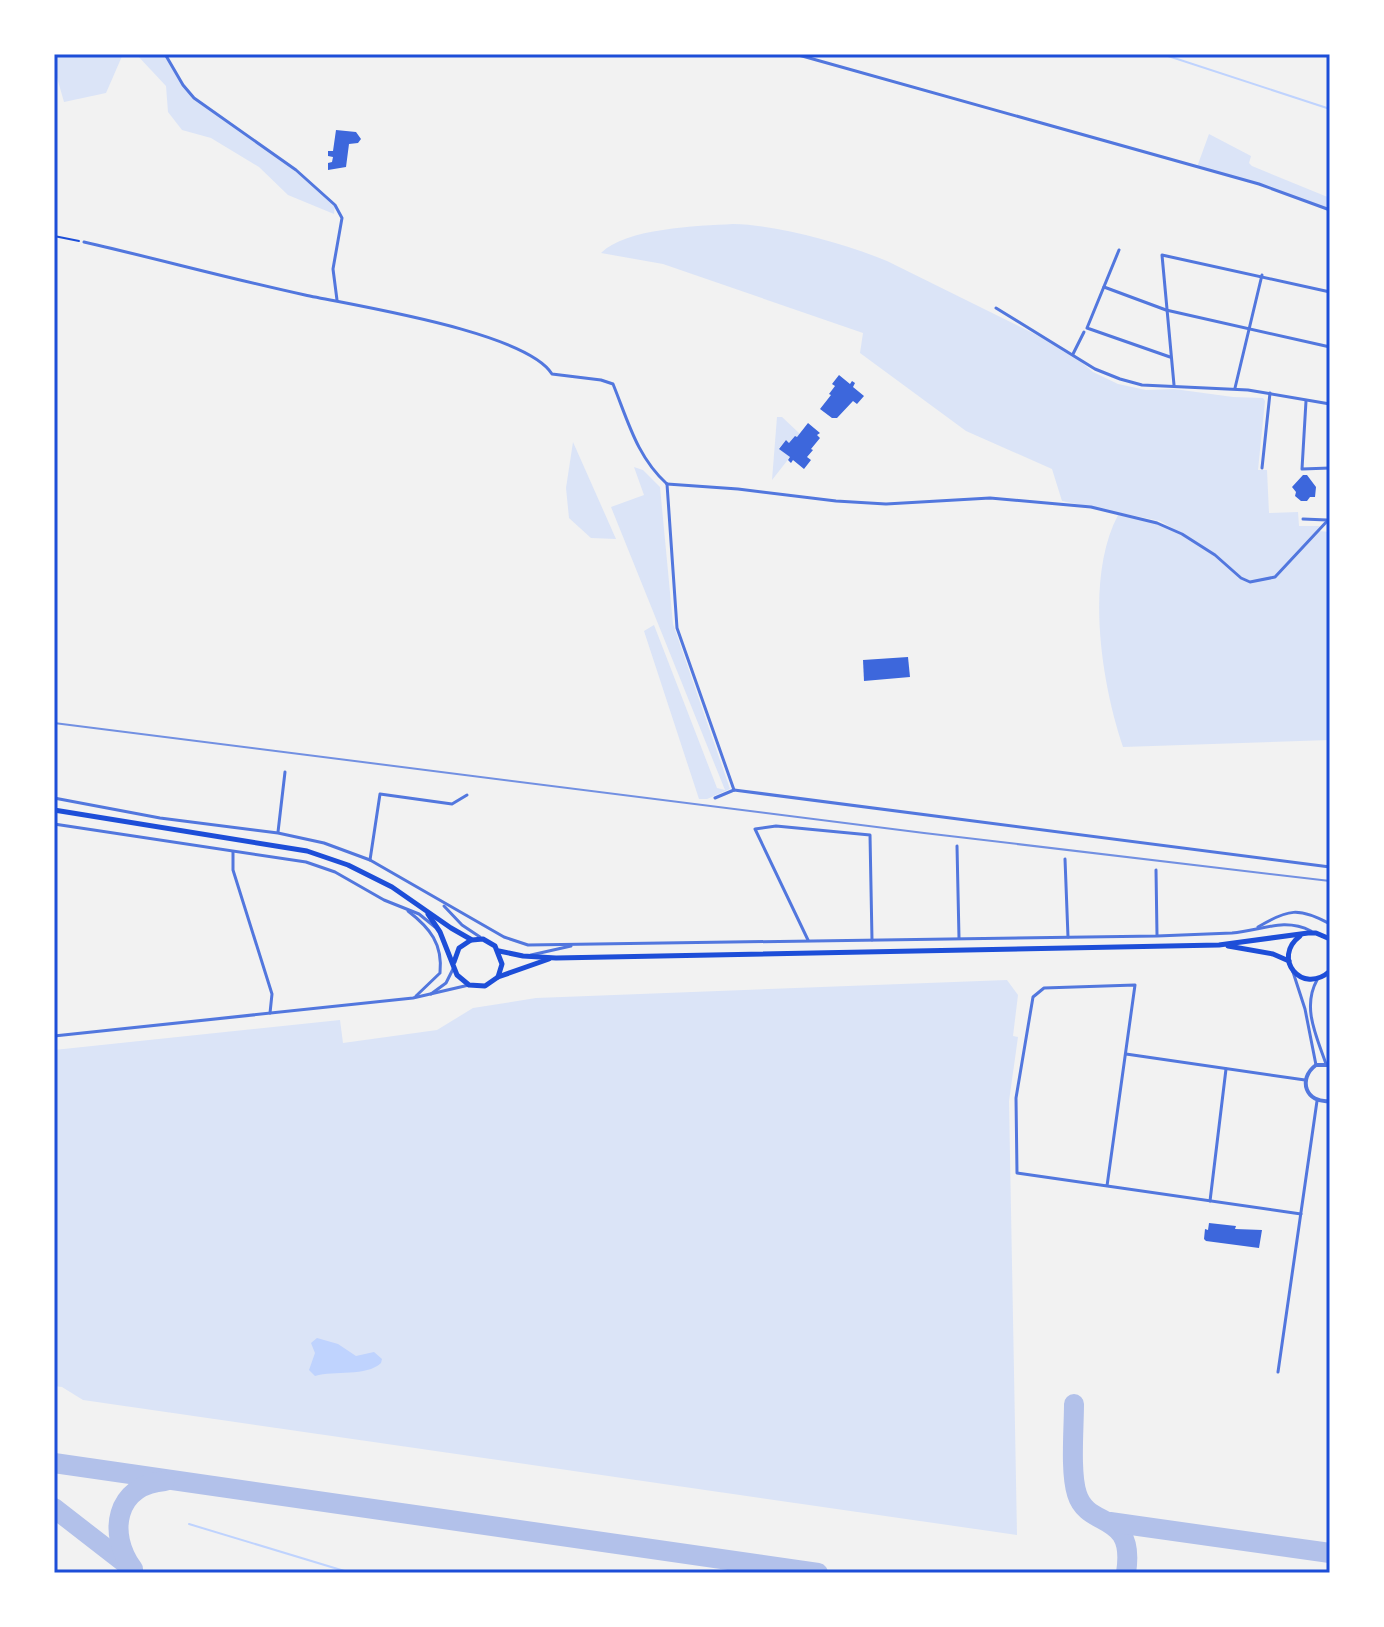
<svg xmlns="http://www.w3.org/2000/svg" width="1384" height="1627" font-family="Lato,sans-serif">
	<rect width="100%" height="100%" fill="#f2f2f2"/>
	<g fill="#dbe4f7">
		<polygon points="54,54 123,54 106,93 64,102 54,67"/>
		<polygon points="136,54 165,54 183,85 194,98 277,156 335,205 334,214 288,195 259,167 211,138 182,130 168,112 166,86"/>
		<polygon points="1209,134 1251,156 1249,163 1252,166 1330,198 1330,210 1259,184 1197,167"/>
		<path d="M733,224C779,225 843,243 887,261L1067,350L1093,372L1118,384L1146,390L1174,389L1233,397L1263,398L1265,401L1258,470H1267L1269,513L1298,512L1299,526H1320L1310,539L1319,531L1330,532V740L1123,747C1101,682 1085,578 1118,515L1157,523L1198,543L1160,521L1062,501L1052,469L966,431L860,353L863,333L663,264L601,253C626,228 697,226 733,224Z"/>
		<polygon points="777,417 782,417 800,434 789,443 786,440 779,448 790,457 772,480"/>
		<polygon points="573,442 616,539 591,538 569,518 566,488"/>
		<polygon points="634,467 643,470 660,487 673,624 730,789 707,799 699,799 644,631 654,625 717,788 725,790 611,507 644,495"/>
		<polygon points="1007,980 1018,995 1013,1036 1018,1037 1009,1101 1017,1535 83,1400 62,1387 54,1386 54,1050 340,1020 343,1043 437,1030 473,1008 536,998"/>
	</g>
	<path fill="#bfd3fe" d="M317,1338L338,1344L356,1356L374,1352L382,1359L381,1363C366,1377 335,1370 315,1376L309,1370L315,1353L311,1343Z"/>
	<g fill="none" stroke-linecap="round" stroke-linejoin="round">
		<g stroke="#bfd3fe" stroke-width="2">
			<polyline points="1162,54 1330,109"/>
			<polyline points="189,1524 351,1573"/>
		</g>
		<g stroke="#b2c1ea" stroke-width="20">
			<path d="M1074,1404C1074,1428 1070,1473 1077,1494C1088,1530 1136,1510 1126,1573"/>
			<polyline points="54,1463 818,1573"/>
			<polyline points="54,1508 125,1563"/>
			<polyline points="1110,1522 1330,1553"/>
			<path d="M133,1569C107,1534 115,1485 165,1481"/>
		</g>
	</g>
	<g fill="#3d67dc">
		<polygon points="336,130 356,132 361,139 358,143 349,144 346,167 328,170 328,163 332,162 333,157 328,156 328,151 333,151"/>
		<polygon points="839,375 850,384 852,381 855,383 853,387 864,396 857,404 853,401 837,418 832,418 820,409 831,395 829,394 835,386 832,384"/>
		<polygon points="808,423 820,433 817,435 820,438 811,449 813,450 807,457 811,460 804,469 793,460 791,463 788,460 790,457 779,449 786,440 789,443 795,436 797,437"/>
		<polygon points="1303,475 1307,475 1316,487 1315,497 1310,497 1307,501 1301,501 1295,496 1296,492 1292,487"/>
		<polygon points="908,657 910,677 864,681 863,660"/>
		<polygon points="1209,1223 1236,1226 1235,1229 1262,1230 1259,1248 1206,1241 1204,1239 1205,1229 1208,1230"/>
	</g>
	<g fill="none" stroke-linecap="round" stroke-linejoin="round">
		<polyline stroke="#1d4ed8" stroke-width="2" points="54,236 79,241"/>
		<g stroke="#5277de" stroke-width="3">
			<polyline points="165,54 183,85 194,98 296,170 335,205 342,218 333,269 337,300"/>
			<polyline points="795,54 1259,184 1330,210"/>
			<path d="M84,242C158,259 231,279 305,295C356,306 526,332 552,374L601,380L613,384C628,421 637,457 667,484"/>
			<polyline points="1119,250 1087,328 1170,357"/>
			<polyline points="1104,287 1166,310 1330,347"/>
			<polyline points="996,308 1095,369 1120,379 1142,385 1248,390 1330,404"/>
			<polyline points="1073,354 1084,332"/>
			<polyline points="1174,385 1162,255 1330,292"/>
			<polyline points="1235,388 1262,275"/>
			<polyline points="1306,401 1302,469 1330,468"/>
			<polyline points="1262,468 1270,393"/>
			<polyline points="667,484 738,489 836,501 886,504 990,498 1091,507 1157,523 1182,534 1215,555 1241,578 1250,582 1275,577 1330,518"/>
			<polyline points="667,484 677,628 734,790"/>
			<polyline points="1303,519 1327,520"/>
			<path d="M54,798L160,818L278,833L324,843L370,860L504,937L528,945L1157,936C1182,935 1207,934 1232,933C1261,931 1283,917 1311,931"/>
			<polyline points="715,798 734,790 1330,867"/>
			<polyline points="54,824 306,862 335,872 384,900 419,914 435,927"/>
			<polyline points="278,832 285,772"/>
			<polyline points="957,846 959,938"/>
			<polyline points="233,852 233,870 272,994 270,1013"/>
			<polyline points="1065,859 1068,937"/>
			<polyline points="370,860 380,794 452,804 467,795"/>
			<polyline points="1156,870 1157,935"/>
			<polyline points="444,906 462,925 480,937"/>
			<path d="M408,911C430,928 443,944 440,973L416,996"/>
			<path d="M1258,927C1288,909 1299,907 1330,924"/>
			<polyline points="808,940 755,829 776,826 870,835 872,940"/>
			<polyline points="531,955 571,946"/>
			<polyline points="1293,972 1305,1009 1316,1065"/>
			<path d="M1317,980C1302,1007 1316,1035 1326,1064"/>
			<polyline points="431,994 446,983 454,967"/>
			<polyline points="54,1036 413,998 469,985"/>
			<polyline points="1126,1054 1305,1080"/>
			<polyline points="1107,1186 1135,985 1044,988 1033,997 1016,1098 1017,1173 1301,1214"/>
			<polyline points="1210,1201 1226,1069"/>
			<polyline points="1278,1372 1317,1101"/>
		</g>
		<path stroke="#5277de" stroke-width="4" d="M1330,1065H1316C1297,1079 1306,1104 1330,1101"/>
		<g stroke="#1d4ed8" stroke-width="5">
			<polyline points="54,810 307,851 348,865 392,887 451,928 472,940 483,939 495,946 502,964 498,977"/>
			<polyline points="428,914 440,932 457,975 469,985 485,986 498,977 549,959"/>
			<path d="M1300,936C1271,958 1302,996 1330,971"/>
			<polyline points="1228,946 1273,954 1289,961"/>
			<polyline points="499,951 523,956 556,958 1219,945 1308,933 1316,933 1330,939"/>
			<polyline points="454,962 459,948 471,940"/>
		</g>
		<polyline stroke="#7290e2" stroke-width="2" points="54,723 924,833 1330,881"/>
	</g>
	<rect width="1384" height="1627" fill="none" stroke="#ffffff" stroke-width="112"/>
	<rect x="56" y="56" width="1272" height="1515" fill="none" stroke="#1d4ed8" stroke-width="3"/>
</svg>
